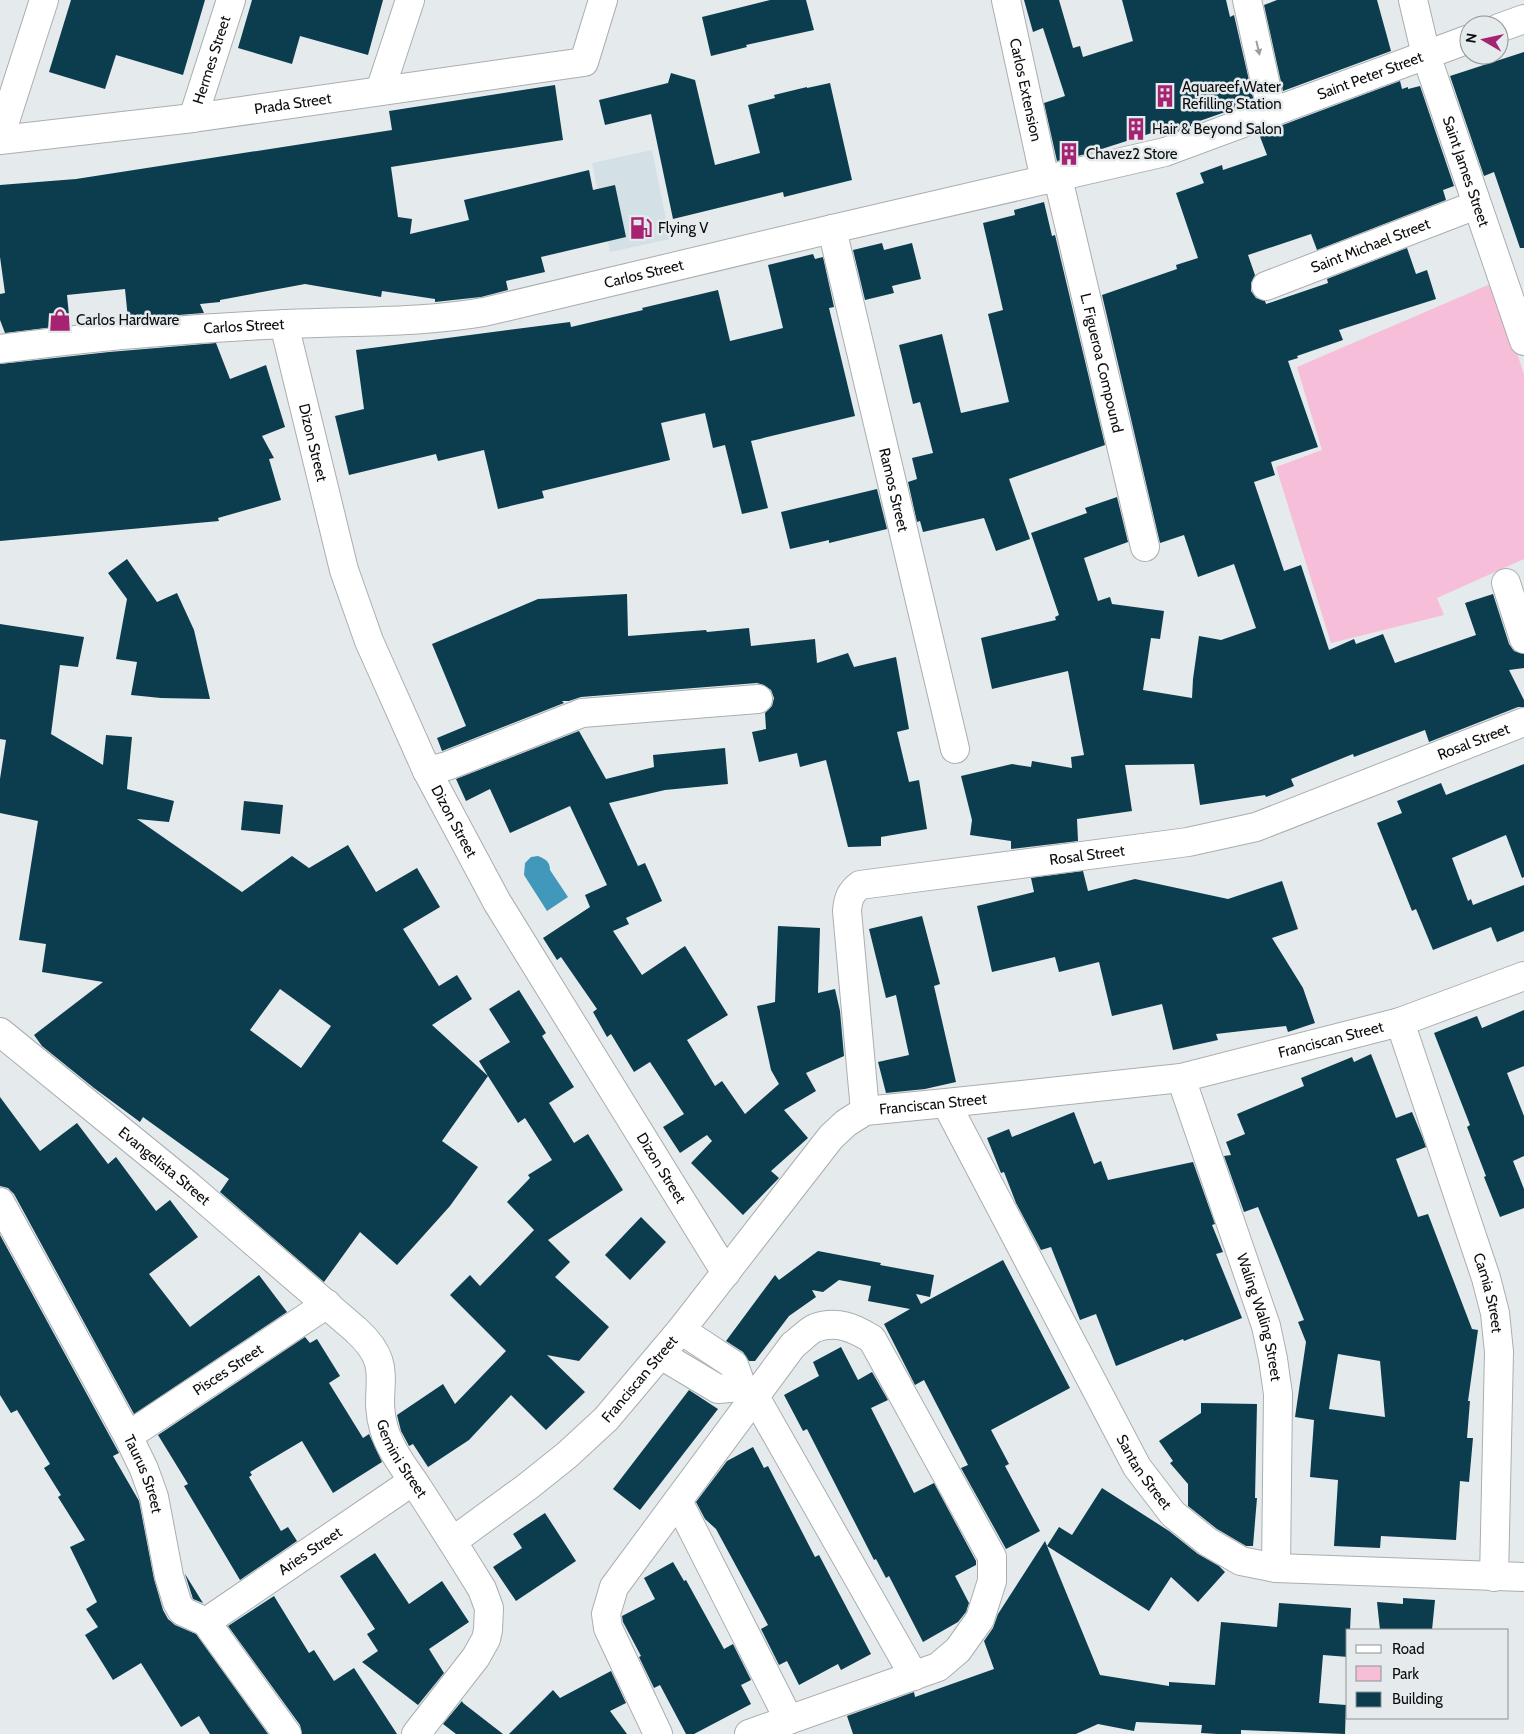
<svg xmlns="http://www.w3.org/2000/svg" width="1524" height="1734" font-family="Cabin,sans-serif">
	<rect width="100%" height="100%" fill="#e5eaec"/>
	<polygon fill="#d3e0e6" points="652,150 670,239 610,252 592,163"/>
	<polygon fill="#f7bed9" points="1495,282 1524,375 1524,559 1437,598 1444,615 1331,643 1276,467 1322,450 1297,367"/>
	<path fill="#4198bb" d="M538,856C545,859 550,861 550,870L568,897L547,911L524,875L525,863L531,857Z"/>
	<g fill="#0c3d4f" fill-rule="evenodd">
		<polygon points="71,0 205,0 183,75 116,55 105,89 49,72"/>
		<polygon points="252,0 383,0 368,55 300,36 292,64 238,48"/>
		<polygon points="770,0 806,0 814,30 746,45 747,47 711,56 702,17"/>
		<polygon points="1024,0 1059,0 1073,48 1080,46 1083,57 1133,41 1122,0 1226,0 1230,17 1234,15 1254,102 1191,124 1191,126 1180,130 1159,136 1158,131 1086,154 1057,161 1044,103 1065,96 1043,28 1033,32"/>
		<polygon points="1277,0 1377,0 1391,51 1283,91 1264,5"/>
		<polygon points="1524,52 1524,248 1520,248 1494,172 1484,176 1450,76"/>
		<polygon points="671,73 695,80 715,165 760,153 748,105 775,98 774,95 807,87 807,88 830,83 852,180 784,197 783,192 673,219 651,114 605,125 599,100 668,83"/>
		<polygon points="1400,81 1402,89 1408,87 1408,89 1420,86 1454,186 1443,190 1446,200 1317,250 1311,234 1248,255 1255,275 1251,283 1251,291 1256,298 1265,301 1266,304 1328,283 1327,279 1407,248 1416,274 1427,270 1436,299 1339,330 1343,340 1297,356 1298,358 1288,361 1318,447 1271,462 1275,475 1254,482 1284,571 1301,565 1329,650 1354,639 1356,644 1383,634 1395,663 1476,635 1465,603 1493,594 1509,644 1514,651 1524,654 1524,668 1509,670 1524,700 1524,707 1518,707 1429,742 1425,730 1354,757 1353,754 1291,779 1294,786 1266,797 1265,795 1200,805 1194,764 1125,765 1132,811 1077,819 1078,841 1011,849 1011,841 970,835 972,820 961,776 1012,764 1031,767 1032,761 1072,768 1071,757 1084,755 1068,671 992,689 981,638 1056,620 1055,617 1059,615 1031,533 1087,513 1085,508 1117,497 1128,542 1084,558 1098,601 1110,597 1112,604 1164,611 1160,639 1151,638 1143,690 1192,698 1193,679 1199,636 1221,640 1256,628 1234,564 1198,577 1184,535 1160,543 1102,295 1177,269 1176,265 1198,258 1176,193 1204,183 1200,173 1222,165 1223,170 1267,155 1259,134"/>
		<polygon points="555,85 563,140 391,167 398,217 412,219 410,234 469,220 464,200 589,170 593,190 615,185 626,237 541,257 545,272 506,281 508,290 481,297 435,302 435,299 382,291 381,297 305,284 220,300 220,302 200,304 204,313 128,319 125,289 67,295 70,325 5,333 0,320 0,294 5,293 0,257 0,185 76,179 392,130 389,111"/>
		<polygon points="1044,202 1052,236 1055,235 1105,445 1009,479 1030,539 996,551 984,518 923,532 920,521 917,522 908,482 917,479 912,458 933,453 920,402 913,404 899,345 942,334 961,413 1009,402 988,314 1003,310 983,223 1015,215 1014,210"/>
		<polygon points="882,243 884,250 912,243 921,279 892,286 894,293 865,300 853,250"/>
		<polygon points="813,254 815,259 823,257 834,307 829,308 855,416 751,441 768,508 742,514 725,445 713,448 705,413 661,423 670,460 542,491 544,498 498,509 484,450 438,461 436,454 349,475 335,416 364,409 356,350 570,322 571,327 643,310 642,308 718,290 730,341 783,328 768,265"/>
		<polygon points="216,343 230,379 266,365 285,427 262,436 274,458 269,459 281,500 218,518 219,521 0,541 0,364 109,352"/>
		<polygon points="877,489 887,529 829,543 829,540 790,549 781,512"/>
		<polygon points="127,559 157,602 177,593 194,630 210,699 161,698 131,695 137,662 116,659 127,599 108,573"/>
		<polygon points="627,594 628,636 706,630 707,632 749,628 751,646 815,639 817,663 848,653 854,667 896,657 909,729 897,732 909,782 919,780 927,829 881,837 881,846 848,847 826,760 800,767 797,753 759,762 752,732 766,729 765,713 772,706 774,698 771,690 764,685 757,683 581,697 569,701 562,701 564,703 442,751 437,738 466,726 432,644 538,599"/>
		<path d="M0,624L84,637L78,667L60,665L51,734L103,765L106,735L132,737L127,789L174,801L169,822L137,819L242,892L292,856L309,868L348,845L376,892L417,868L440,907L403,929L439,986L457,975L472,999L432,1025L488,1076L479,1061L510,1042L489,1009L519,990L546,1033L542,1036L574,1087L549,1103L574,1143L588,1134L623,1190L548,1240L570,1262L555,1277L609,1327L579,1361L547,1355L585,1392L546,1430L511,1395L469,1440L428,1467L413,1444L409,1446L408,1444L401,1431L397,1415L443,1384L455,1404L506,1351L450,1295L470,1275L480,1286L534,1230L507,1202L530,1178L528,1175L552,1160L525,1118L518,1123L488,1076L442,1141L478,1167L450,1206L397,1265L360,1232L324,1282L220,1192L229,1179L143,1117L140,1122L94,1088L42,1046L34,1035L103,982L42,972L46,944L19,940L38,821L0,813V779L6,740L0,739ZM280,989L331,1026L301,1068L250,1030Z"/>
		<polygon points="579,731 606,779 654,767 653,755 725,748 728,784 665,790 609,803 638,866 645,863 662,901 626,918 629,924 613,931 642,975 685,946 728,1015 687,1040 715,1086 722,1081 745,1114 779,1084 771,1070 757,1006 775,1002 778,926 820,928 818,993 835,989 840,1011 844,1056 806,1073 816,1091 784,1110 808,1138 771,1171 779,1178 743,1215 691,1163 712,1141 707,1135 680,1153 663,1127 684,1114 650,1062 634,1072 611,1034 607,1037 593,1012 597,1009 561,957 557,960 543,938 590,907 585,895 607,885 570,806 510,833 490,789 466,801 456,779"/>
		<polygon points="1524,764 1524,877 1522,878 1506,835 1452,858 1468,901 1471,899 1473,905 1524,885 1524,931 1497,942 1491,927 1433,950 1416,909 1412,911 1377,823 1402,813 1397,801 1441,783 1446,795"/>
		<polygon points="244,801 283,805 280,834 241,830"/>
		<polygon points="1083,871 1088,891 1135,879 1228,899 1282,881 1298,929 1272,938 1303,988 1315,1023 1288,1032 1286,1026 1216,1034 1218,1040 1173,1050 1162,1004 1112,1016 1099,962 1059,972 1055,957 992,972 977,906 1034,892 1031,878"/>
		<polygon points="922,916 940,984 934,986 956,1082 925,1089 886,1093 878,1062 909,1055 896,995 886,998 869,929"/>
		<polygon points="1524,1010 1524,1066 1507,1073 1524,1116 1524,1156 1513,1161 1524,1189 1524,1208 1500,1217 1484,1177 1486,1176 1467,1127 1470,1125 1434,1033 1477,1016 1482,1028"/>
		<path d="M1371,1054L1396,1118L1412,1112L1422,1136L1426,1147L1396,1159L1418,1217L1428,1214L1472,1329L1478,1330L1468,1401H1470L1467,1438H1473L1469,1482L1460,1481L1456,1540L1381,1536L1380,1548L1334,1546L1338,1480L1310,1477L1314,1420L1295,1417L1306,1342L1298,1322L1304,1320L1258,1207L1244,1212L1224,1156L1231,1155L1226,1142L1245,1134L1237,1114L1304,1086L1301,1078L1352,1057L1354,1062ZM1338,1354L1380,1361L1385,1417L1329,1409Z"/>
		<polygon points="0,1097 40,1151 77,1123 108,1164 116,1157 156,1211 170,1200 198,1237 149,1274 190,1327 259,1275 287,1312 134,1414 14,1194 8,1188 0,1186"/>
		<polygon points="1074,1112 1094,1164 1101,1161 1108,1180 1193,1162 1215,1224 1212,1225 1223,1252 1216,1254 1242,1318 1184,1341 1183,1339 1116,1366 1096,1314 1080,1320 1051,1247 1041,1250 1016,1203 1004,1172 1001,1173 987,1138 1009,1129 1012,1137"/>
		<polygon points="641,1217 666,1242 630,1280 605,1255"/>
		<polygon points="0,1235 119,1453 113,1456 139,1501 154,1579 163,1610 168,1619 175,1625 196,1634 268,1734 210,1734 199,1716 181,1727 141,1663 113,1680 85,1635 98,1627 86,1609 97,1602 70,1547 85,1540 58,1497 61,1495 44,1468 50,1464 17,1410 11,1413 0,1395"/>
		<polygon points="818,1251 881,1263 880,1265 934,1275 930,1297 916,1294 921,1304 1003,1260 1070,1388 991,1430 1009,1464 1005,1466 1040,1531 1006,1549 961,1468 968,1465 924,1380 915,1385 884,1324 910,1309 868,1301 871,1286 839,1280 823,1292 812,1290 816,1297 789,1316 755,1361 749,1361 743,1352 726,1341 775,1275 779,1280"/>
		<polygon points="305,1337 310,1343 317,1339 340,1376 329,1383 363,1438 369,1434 382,1462 333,1493 302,1441 250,1472 252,1475 249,1477 281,1531 288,1527 297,1541 240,1580 184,1486 188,1484 158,1435"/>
		<polygon points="841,1347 858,1380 872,1372 888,1400 871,1408 914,1493 934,1483 976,1561 976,1565 955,1576 969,1603 966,1612 958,1622 923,1642 889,1576 886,1578 876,1559 874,1560 807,1429 803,1431 784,1395 819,1376 813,1362"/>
		<polygon points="689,1390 718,1409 640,1510 613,1489"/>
		<polygon points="1201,1403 1257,1404 1255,1498 1257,1498 1253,1546 1246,1546 1217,1529 1188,1506 1188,1484 1170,1463 1173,1461 1159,1441 1201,1413"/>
		<polygon points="753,1447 764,1468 768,1466 815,1557 819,1555 871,1654 841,1670 838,1664 799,1685 787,1661 779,1665 761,1629 768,1625 716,1529 705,1519 696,1502 727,1461"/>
		<polygon points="1102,1488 1169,1531 1198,1554 1219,1566 1225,1572 1198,1602 1171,1577 1149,1611 1047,1546 1100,1675 1169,1686 1169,1682 1215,1685 1221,1622 1277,1627 1279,1603 1351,1608 1350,1630 1348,1630 1348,1657 1323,1655 1319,1703 1346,1705 1345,1734 1241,1730 1241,1734 1217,1734 1201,1733 1202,1725 1136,1722 1134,1731 1098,1724 1076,1734 853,1734 847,1716 914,1692 915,1697 994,1669 984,1641 993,1628 998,1614 1045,1541 1047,1546 1059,1527 1072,1535"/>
		<polygon points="545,1513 576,1561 516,1601 493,1567 522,1548 513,1534"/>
		<polygon points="375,1553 409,1604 442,1581 469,1622 429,1649 444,1673 418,1705 362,1662 378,1651 367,1634 375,1629 340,1576"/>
		<polygon points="673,1562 684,1581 686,1580 724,1649 733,1644 751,1680 741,1685 751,1704 694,1734 686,1734 660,1685 654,1688 639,1657 641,1656 623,1622 622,1616 655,1599 644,1578"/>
		<polygon points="185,1574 203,1603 193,1599"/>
		<polygon points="274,1596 309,1653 314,1650 334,1681 354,1668 397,1734 302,1734 300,1725 228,1626"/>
		<polygon points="1403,1598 1435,1600 1432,1630 1380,1630 1377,1602 1403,1604"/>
		<polygon points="611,1671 626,1703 610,1711 627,1734 509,1734 553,1690 560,1698"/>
		<polygon points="462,1701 463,1703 503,1734 456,1734 443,1724"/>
	</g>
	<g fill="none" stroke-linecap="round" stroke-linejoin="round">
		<defs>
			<g id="street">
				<path id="s1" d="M1006,0L1045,180"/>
				<polyline points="1499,28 1524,19"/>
				<path id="s2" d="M1469,39L1426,55L1524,341"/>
				<polyline points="380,91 410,0"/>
				<path id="s3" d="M193,118L231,0"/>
				<polyline points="0,137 44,0"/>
				<path id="s4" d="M0,140L193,118L584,62L603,0"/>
				<path id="s5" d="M1058,178L1145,547"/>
				<path id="s6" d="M832,229L955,749"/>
				<path id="s7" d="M1266,286L1476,205"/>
				<path id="s8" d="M284,324L344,570L369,641L427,771L497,902L726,1273"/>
				<polyline points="1506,583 1524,639"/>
				<polyline points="427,771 447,766 582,713 758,699"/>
				<path id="s9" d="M1400,1022L1486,1278L1495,1313L1499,1352L1494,1577"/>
				<path id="s10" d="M0,1032L189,1186L356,1330C398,1368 371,1386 384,1429C390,1450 406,1470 418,1488C440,1522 461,1555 482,1589L489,1608L488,1630L486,1639L476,1657L416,1734"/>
				<path id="s11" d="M1181,1078L1266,1326L1273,1359L1278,1394L1276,1568"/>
				<path id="s12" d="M946,1103L1137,1467L1173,1514L1208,1542L1241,1561L1276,1568L1524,1577"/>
				<path id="s13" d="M865,1111L847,911C848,899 850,893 860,885L1188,842L1256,827L1524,722"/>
				<path id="s14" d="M0,1202L128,1436L144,1469L154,1497L169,1576L177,1602L182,1611L206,1622L287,1734"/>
				<polyline points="681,1330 734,1365 742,1387"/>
				<polyline points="661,1355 718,1389 742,1387 754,1395 914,1676"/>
				<path id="s15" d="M128,1436L327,1304"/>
				<polyline points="678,1501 789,1720"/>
				<path id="s16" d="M453,1541L527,1487L567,1455L606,1419L681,1330L831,1137L846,1123L865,1111L946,1103L1181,1078L1400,1022L1524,976"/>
				<path id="s17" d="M206,1622L413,1481"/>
				<path d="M658,1734L608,1628L606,1614L614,1587L793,1345C800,1340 808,1331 815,1328C837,1320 854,1328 872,1339L992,1557V1581L980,1619L958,1650L938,1667L749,1734"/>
			</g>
			<g id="secondary">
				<polyline points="1247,0 1272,113"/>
				<path id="s18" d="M0,349C95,336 191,328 287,324C352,321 419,323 484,312L832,229L1165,152L1426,55L1413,0"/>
			</g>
		</defs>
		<use href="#street" stroke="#aaaeb0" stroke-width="30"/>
		<use href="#secondary" stroke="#aaaeb0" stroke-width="30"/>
		<use href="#street" stroke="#fff" stroke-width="28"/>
		<use href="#secondary" stroke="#fff" stroke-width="28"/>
	</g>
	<defs><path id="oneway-solid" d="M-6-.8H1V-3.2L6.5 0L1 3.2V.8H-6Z" transform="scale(1.25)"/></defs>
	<use fill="#9e9e9f" href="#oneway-solid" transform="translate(1258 48) rotate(77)"/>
	<defs>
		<symbol id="building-bare" viewBox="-9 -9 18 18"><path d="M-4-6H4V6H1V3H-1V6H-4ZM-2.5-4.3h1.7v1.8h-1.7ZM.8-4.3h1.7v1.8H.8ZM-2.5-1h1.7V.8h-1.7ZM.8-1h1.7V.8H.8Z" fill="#a52371" stroke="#e5eaec" stroke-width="2.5" paint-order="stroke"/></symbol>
		<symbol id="fuel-bare" viewBox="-9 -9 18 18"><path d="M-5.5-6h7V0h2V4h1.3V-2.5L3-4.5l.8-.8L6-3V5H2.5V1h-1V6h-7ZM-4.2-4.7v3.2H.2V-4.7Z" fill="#a52371" stroke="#e5eaec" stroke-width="2.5" paint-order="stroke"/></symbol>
		<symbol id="shop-bare" viewBox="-9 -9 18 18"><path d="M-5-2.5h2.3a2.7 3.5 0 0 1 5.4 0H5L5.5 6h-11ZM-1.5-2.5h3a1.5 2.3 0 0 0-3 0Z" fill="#a52371" stroke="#e5eaec" stroke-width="2.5" paint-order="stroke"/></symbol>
	</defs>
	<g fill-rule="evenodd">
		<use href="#building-bare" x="1149" y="80" width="32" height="32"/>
		<use href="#building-bare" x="1120" y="113" width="32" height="32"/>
		<use href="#building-bare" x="1053" y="138" width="32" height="32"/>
		<use href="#fuel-bare" x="625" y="212" width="32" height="32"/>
		<use href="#shop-bare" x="44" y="304" width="32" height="32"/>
	</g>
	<g text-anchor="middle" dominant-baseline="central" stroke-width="5" stroke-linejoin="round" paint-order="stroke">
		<g font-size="15" fill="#0c0d0e" stroke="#e5eaec">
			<text stroke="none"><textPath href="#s3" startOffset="61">Hermes Street</textPath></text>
			<text stroke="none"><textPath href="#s18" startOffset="1404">Saint Peter Street</textPath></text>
			<text stroke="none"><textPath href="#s1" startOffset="92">Carlos Extension</textPath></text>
			<text stroke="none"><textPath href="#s4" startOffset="295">Prada Street</textPath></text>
			<text stroke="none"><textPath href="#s2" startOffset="169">Saint James Street</textPath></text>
			<text stroke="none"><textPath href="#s7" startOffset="112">Saint Michael Street</textPath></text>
			<text stroke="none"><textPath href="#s18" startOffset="650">Carlos Street</textPath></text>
			<text stroke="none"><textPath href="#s18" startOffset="245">Carlos Street</textPath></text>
			<text stroke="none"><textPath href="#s5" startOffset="190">L. Figueroa Compound</textPath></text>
			<text stroke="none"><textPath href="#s8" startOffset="122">Dizon Street</textPath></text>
			<text stroke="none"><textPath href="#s6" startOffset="268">Ramos Street</textPath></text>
			<text stroke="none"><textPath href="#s13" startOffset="865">Rosal Street</textPath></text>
			<text stroke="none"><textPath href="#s8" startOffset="528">Dizon Street</textPath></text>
			<text stroke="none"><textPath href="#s13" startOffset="460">Rosal Street</textPath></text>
			<text stroke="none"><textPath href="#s16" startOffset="1072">Franciscan Street</textPath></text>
			<text stroke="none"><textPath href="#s16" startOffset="668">Franciscan Street</textPath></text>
			<text stroke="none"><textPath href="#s10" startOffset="212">Evangelista Street</textPath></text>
			<text stroke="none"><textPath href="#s8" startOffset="932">Dizon Street</textPath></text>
			<text stroke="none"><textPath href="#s9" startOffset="285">Camia Street</textPath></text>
			<text stroke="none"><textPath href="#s11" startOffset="252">Waling Waling Street</textPath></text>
			<text stroke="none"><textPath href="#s15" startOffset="120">Pisces Street</textPath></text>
			<text stroke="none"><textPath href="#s16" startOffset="248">Franciscan Street</textPath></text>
			<text stroke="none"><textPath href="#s10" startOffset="606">Gemini Street</textPath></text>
			<text stroke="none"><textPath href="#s12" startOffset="419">Santan Street</textPath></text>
			<text stroke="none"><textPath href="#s14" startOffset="308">Taurus Street</textPath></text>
			<text stroke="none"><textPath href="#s17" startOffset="126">Aries Street</textPath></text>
		</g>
		<g font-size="15" fill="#0c0d0e" stroke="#e5eaec" text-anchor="start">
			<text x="1182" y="87">Aquareef Water<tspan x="1182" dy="17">Refilling Station</tspan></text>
			<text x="1152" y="129">Hair &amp; Beyond Salon</text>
			<text x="1086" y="154">Chavez2 Store</text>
			<text x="658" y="228">Flying V</text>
			<text x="76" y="320">Carlos Hardware</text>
		</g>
	</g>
	<rect x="1346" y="1629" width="162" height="90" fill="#e5eaec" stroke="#8e9293"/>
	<rect x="1356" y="1645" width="25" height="8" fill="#ffffff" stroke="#8e9293"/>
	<text x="1392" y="1654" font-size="15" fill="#0c0d0e">Road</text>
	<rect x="1356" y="1666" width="25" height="15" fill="#f7bed9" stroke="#8e9293"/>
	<text x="1392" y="1679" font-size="15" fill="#0c0d0e">Park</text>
	<rect x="1356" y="1692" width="25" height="15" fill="#0c3d4f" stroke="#8e9293"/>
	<text x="1392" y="1704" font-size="15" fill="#0c0d0e">Building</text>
	<g transform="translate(1484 40) rotate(279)"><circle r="24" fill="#e5eaec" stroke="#8e9293"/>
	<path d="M0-4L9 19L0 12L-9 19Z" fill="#a52371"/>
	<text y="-8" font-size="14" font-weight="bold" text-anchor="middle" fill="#0c0d0e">N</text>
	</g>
</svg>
